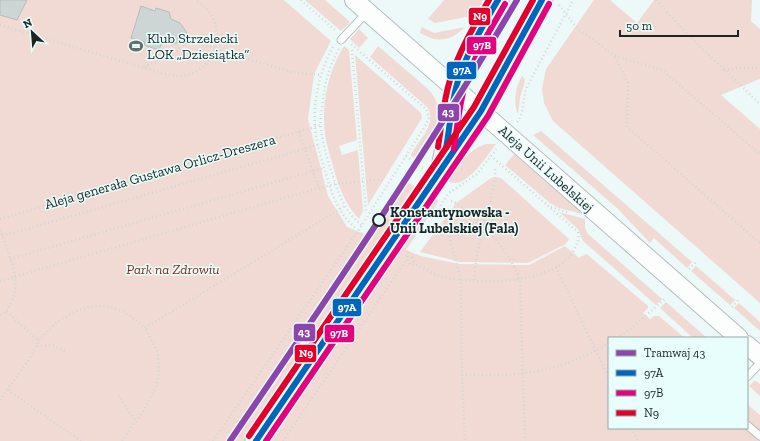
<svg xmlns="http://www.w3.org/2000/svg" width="760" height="441" font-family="'Zilla Slab',serif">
	<rect width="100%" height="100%" fill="#edf9f8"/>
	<g fill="#f1dad4">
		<polygon points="0,0 284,0 331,41 314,74 308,119 328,196 347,227 367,235 403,179 414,186 379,240 401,248 435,199 439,201 406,250 421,256 459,264 529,265 565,246 579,258 586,254 588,255 648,306 648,308 643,313 650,319 654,316 659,316 685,338 609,338 609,428 747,428 747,404 760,415 760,441 0,441"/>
		<polygon points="305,0 325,0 350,22 341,31"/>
		<polygon points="444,0 483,0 476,15 435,23 428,19"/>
		<polygon points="594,0 610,0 637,23 654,0 752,0 751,21 760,29 760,79 721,95 760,129 760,303 553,121 544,103 542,89 546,69"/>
		<path d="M422,27L434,33L465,27C450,42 438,43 420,33V31Z"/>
		<polygon points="359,29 368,38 359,48 350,39"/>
		<path d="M344,46L349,50L357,140L339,146L342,155L358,150L363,211L359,219C346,206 339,187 334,170C330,155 324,138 324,122C323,96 330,68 344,46Z"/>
		<path d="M378,46L428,89C436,97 442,113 438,124C435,133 421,151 416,159L411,156V154C419,140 438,123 427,107L370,57Z"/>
		<polygon points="355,55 421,113 422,118 368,205"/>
		<path d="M522,76L525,79L524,85L520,97L518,115C513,101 515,89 522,76Z"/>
		<polygon points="541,131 692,262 687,268 654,238 650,243 618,209 533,135"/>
		<path d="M486,144H496C487,156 464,192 448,181C458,166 467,150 486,144Z"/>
		<polygon points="514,154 583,214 559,208 550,203 505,165"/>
		<polygon points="496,177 501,178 569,239 566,244 528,263 460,262 420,252 456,203 491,178"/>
		<polygon points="559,212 585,219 585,228 588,234 662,299 656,305 583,241 578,229"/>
		<polygon points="696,266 735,300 730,305 691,271"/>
		<polygon points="666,302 707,338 693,338 660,308"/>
		<polygon points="739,303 760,322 760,331 734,308"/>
		<polygon points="754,381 756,381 760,384 760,396 749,386"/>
	</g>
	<g fill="#cdd6d5" stroke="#b4bdbd">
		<polygon points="0,0 27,0 17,20 0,15"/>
		<polygon points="141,6 155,11 156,8 169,12 171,19 180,23 187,33 187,38 183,44 180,42 173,44 162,42 159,50 144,45 145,42 131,38"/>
	</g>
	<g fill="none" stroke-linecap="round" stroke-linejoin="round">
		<defs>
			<g id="service">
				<polyline points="341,40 367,12"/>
				<polyline points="747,377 760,363"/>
				<polyline points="747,425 760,436"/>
			</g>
			<g id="tertiary">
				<polyline points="354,0 739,338"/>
				<polyline points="747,345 760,356"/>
			</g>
			<g id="secondary">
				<path d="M443,162C449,138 449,113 456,89C464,57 481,29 498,0"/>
				<polyline points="256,441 481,111 542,0"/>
			</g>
		</defs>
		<use href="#service" stroke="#b4bdbc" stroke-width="9"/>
		<use href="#tertiary" stroke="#b4bdbc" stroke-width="20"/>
		<use href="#secondary" stroke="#b4bdbc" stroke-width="23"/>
		<g stroke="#d3d6d6" stroke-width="2.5" stroke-dasharray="1 3" stroke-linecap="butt">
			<polyline points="301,0 335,30"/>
			<path d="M656,0C688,37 725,70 760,104"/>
			<polyline points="559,5 576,27 615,56 662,70 760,154"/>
			<path d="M0,25L161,73C170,75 179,77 188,75C223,64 227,17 195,0"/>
			<path d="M333,47C320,70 313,100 315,127C316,144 322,161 327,177C332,195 340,216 355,227"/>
			<path d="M339,49C328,68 324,86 322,108C321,115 320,122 321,129C323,144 327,159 332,173C338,193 345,213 362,225"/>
			<polyline points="352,50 366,212"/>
			<polyline points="615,57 628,83 627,127 760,243"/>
			<path d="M144,67C154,62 184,51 186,40L291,72L321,75"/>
			<polyline points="724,70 737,68 760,68"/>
			<path d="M517,122C525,113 522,98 527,87L573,0"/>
			<polyline points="299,132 319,188"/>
			<polyline points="406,156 423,168"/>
			<path d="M451,201L456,203C465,210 475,217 483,225C495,236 514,263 520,279L525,441"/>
			<polyline points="551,207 570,213"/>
			<polyline points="438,209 449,193 477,174 498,147"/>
			<polyline points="443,213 461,280 462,375 465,441"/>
			<polyline points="0,219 321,125"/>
			<path d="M0,230C9,257 26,285 6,311"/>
			<polyline points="2,236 318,145"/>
			<path d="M408,252L407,259L410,265C419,263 426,271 435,274C443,277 454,279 462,280C494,283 535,282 563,263C567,259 571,257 573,252C576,245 580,241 578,232L491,156"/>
			<polyline points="412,257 415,264"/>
			<polyline points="10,259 324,168"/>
			<polyline points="556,267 609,379"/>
			<polyline points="689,269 696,262"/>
			<path d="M474,280C476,257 481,235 487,212C490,198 496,184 495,169"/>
			<polyline points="0,281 319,188 335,184 386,179"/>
			<polyline points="732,307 739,299"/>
			<path d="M0,315L6,311L39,341C59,315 93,295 125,313C132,317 139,323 145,328L345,206"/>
			<polyline points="617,338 628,331 665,299"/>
			<polyline points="37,346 52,345 67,352"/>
			<path d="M462,375C483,375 505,376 525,373C555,369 583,359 609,343"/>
			<polyline points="8,390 81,441"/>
			<polyline points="119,395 127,409 136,421"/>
			<polyline points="0,400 32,355 39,341"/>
			<polyline points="632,428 638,441"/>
			<polyline points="122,441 144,410 156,387 159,375 158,353 145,328"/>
			<polyline points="213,441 362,225 427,123 429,117 426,109 351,44"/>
			<polyline points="283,441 407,259"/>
		</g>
		<use href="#service" stroke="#fcfefe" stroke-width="7"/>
		<use href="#tertiary" stroke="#fcfefe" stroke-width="18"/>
		<use href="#secondary" stroke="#f6f5f4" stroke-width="21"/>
		<defs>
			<g id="bus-1">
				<path d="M446,148C450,127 451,105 457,84C466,54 482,27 498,0"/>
				<polyline points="256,441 481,111 542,0"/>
			</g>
			<g id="bus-2">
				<path d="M454,149C457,128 459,106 465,85C474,56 490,30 505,4"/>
				<polyline points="266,441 488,116 549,4"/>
			</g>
			<g id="bus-3">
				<path d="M438,147C442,124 443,102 450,80C459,51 474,26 489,0"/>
				<polyline points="249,436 474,107 533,0"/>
			</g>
		</defs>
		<use href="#bus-1" stroke="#e8fefc" stroke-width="9"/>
		<use href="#bus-2" stroke="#e8fefc" stroke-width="9"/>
		<use href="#bus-3" stroke="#e8fefc" stroke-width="9"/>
		<use href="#bus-1" stroke="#0065bd" stroke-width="6"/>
		<use href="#bus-2" stroke="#e5007d" stroke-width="6"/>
		<use href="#bus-3" stroke="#e4002b" stroke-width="6"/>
		<defs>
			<path id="tram-1" d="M230,441C329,296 428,151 517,0"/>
		</defs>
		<use href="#tram-1" stroke="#e8fefc" stroke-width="9"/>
		<use href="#tram-1" stroke="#8e44ad" stroke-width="6"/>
	</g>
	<defs>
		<symbol id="stadium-bare" viewBox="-9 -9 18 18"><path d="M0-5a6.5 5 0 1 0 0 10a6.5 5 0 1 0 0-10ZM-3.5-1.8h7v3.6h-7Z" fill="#656f6e" stroke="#e8fefc" stroke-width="2.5" paint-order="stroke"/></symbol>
	</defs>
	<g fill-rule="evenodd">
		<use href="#stadium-bare" x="126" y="36" width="20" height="20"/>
	</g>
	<circle fill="#e8fefc" stroke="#1c2424" stroke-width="2" cx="379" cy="220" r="6"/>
	<g text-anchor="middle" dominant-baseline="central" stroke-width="3" stroke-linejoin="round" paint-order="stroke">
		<g font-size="14" fill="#1c2424" stroke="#e8fefc" text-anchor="start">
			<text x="147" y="38">Klub Strzelecki<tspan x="147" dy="16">LOK „Dziesiątka”</tspan></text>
		</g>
		<g font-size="14" fill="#1c2424" stroke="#e8fefc">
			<text transform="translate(546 169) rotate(42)">Aleja Unii Lubelskiej</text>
			<text transform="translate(160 172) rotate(-16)">Aleja generała Gustawa Orlicz-Dreszera</text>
		</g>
		<g font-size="14" font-weight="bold" fill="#1c2424" stroke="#e8fefc" text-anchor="start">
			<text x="390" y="212">Konstantynowska -<tspan x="390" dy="16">Unii Lubelskiej (Fala)</tspan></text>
		</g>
		<g font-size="14" font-style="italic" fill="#7d2a1d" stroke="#e8fefc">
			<text x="173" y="269">Park na Zdrowiu</text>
		</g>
	</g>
	<g stroke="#e8fefc" stroke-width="1.5">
		<rect x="468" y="7" width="23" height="19" rx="4" fill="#e4002b"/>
		<rect x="466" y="36" width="31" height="19" rx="4" fill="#e5007d"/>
		<rect x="446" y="61" width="31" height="19" rx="4" fill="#0065bd"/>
		<rect x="437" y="103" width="23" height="19" rx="4" fill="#8e44ad"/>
		<rect x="332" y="298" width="30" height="19" rx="4" fill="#0065bd"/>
		<rect x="293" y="323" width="23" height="19" rx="4" fill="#8e44ad"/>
		<rect x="324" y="324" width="31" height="19" rx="4" fill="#e5007d"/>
		<rect x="294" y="344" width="23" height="19" rx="4" fill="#e4002b"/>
	</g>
	<g font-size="11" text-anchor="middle" font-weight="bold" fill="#fff">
		<text x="480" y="20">N9</text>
		<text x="482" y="49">97B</text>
		<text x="462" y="74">97A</text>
		<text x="448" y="116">43</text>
		<text x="347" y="311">97A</text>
		<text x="304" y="336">43</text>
		<text x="339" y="337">97B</text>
		<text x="306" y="357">N9</text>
	</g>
	<rect x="608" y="337" width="140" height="92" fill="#e8fefc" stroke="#96a7a6"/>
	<rect x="616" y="350" width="20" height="6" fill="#8e44ad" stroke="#96a7a6"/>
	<text x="644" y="357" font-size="12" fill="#1c2424">Tramwaj 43</text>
	<rect x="616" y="370" width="20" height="6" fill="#0065bd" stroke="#96a7a6"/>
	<text x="644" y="377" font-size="12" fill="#1c2424">97A</text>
	<rect x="616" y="390" width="20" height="6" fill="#e5007d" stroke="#96a7a6"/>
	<text x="644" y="397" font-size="12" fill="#1c2424">97B</text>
	<rect x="616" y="410" width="20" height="6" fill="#e4002b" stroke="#96a7a6"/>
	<text x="644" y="417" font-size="12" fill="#1c2424">N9</text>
	<g transform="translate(32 32) rotate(334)" stroke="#e8fefc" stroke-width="3" paint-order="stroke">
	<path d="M0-3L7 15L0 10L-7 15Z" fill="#1c2424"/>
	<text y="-6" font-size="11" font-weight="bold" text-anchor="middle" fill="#1c2424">N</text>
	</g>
	<path d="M620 30v6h118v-6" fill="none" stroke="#1c2424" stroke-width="2"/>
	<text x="626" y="30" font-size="12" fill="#1c2424" stroke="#e8fefc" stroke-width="3" paint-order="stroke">50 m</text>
</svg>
